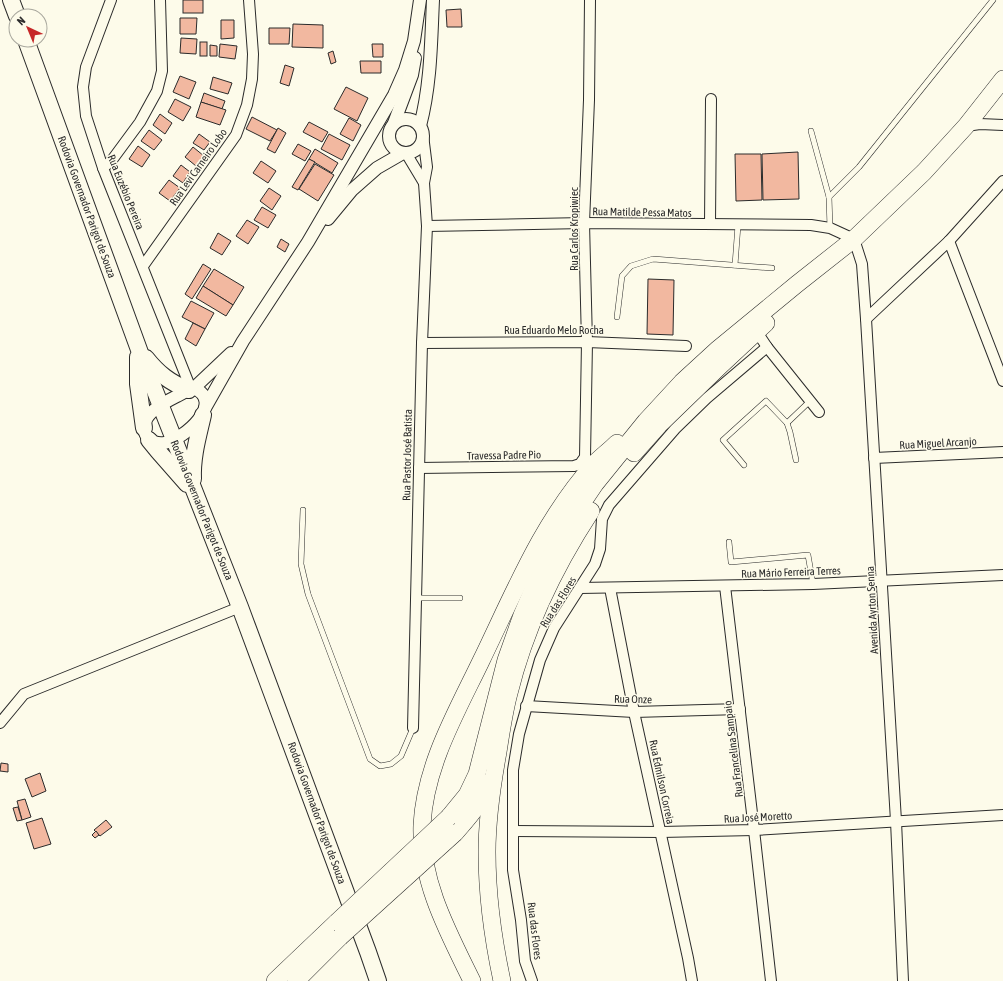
<svg xmlns="http://www.w3.org/2000/svg" width="1003" height="981" font-family="'Asap Condensed',sans-serif">
	<rect width="100%" height="100%" fill="#fdfbea"/>
	<g fill="#f2b8a0" stroke="#2b2b2b">
		<rect x="183" y="0" width="20" height="13"/>
		<polygon points="461,9 462,27 447,27 446,10"/>
		<polygon points="180,18 197,18 196,34 180,34"/>
		<polygon points="221,20 234,20 234,38 221,39"/>
		<polygon points="293,24 323,25 323,48 292,47"/>
		<polygon points="269,28 290,28 289,44 269,44"/>
		<polygon points="181,38 197,39 196,54 180,53"/>
		<rect x="200" y="42" width="7" height="14"/>
		<polygon points="220,44 237,46 235,59 219,57"/>
		<polygon points="372,44 383,44 383,57 373,57"/>
		<polygon points="210,45 217,46 217,56 210,56"/>
		<polygon points="333,51 336,62 331,64 328,53"/>
		<polygon points="360,61 381,61 381,73 361,73"/>
		<polygon points="285,65 294,68 289,86 280,83"/>
		<polygon points="180,76 196,82 189,99 173,92"/>
		<polygon points="213,77 232,83 228,94 210,89"/>
		<polygon points="346,87 368,98 357,121 334,109"/>
		<polygon points="204,93 225,101 222,109 201,102"/>
		<polygon points="175,99 191,107 183,121 168,112"/>
		<polygon points="201,102 226,110 220,125 196,117"/>
		<polygon points="160,114 172,123 165,134 153,125"/>
		<polygon points="252,117 277,130 270,141 246,129"/>
		<polygon points="349,118 361,125 353,141 340,134"/>
		<polygon points="309,122 328,132 322,142 303,132"/>
		<polygon points="278,128 286,133 275,153 267,149"/>
		<polygon points="149,130 162,140 154,150 141,141"/>
		<polygon points="199,134 210,142 204,150 193,143"/>
		<polygon points="329,134 350,145 342,160 321,149"/>
		<polygon points="298,144 311,151 305,161 292,154"/>
		<polygon points="138,146 150,155 142,167 129,159"/>
		<polygon points="193,147 204,156 196,166 185,157"/>
		<polygon points="315,149 338,163 332,173 309,159"/>
		<polygon points="798,152 799,199 763,200 762,154"/>
		<polygon points="735,154 761,154 762,200 736,201"/>
		<polygon points="309,159 315,162 298,190 292,187"/>
		<polygon points="261,161 276,171 268,183 253,173"/>
		<polygon points="315,164 334,175 318,201 299,189"/>
		<polygon points="181,165 190,172 183,183 173,176"/>
		<polygon points="169,180 180,188 170,201 159,193"/>
		<polygon points="269,188 281,196 272,210 260,201"/>
		<polygon points="262,207 276,215 268,228 254,220"/>
		<polygon points="247,220 259,227 248,244 236,236"/>
		<polygon points="218,233 231,241 222,255 210,248"/>
		<polygon points="281,239 289,244 285,252 277,247"/>
		<polygon points="203,264 211,269 192,299 185,294"/>
		<polygon points="214,269 244,287 233,305 203,286"/>
		<polygon points="648,279 674,280 673,335 647,334"/>
		<polygon points="203,286 233,305 226,316 196,298"/>
		<polygon points="191,301 214,313 205,329 182,317"/>
		<polygon points="193,323 205,329 196,346 185,339"/>
		<polygon points="1,763 8,764 8,772 0,771"/>
		<polygon points="40,773 46,791 32,797 25,779"/>
		<polygon points="25,799 31,817 22,820 17,801"/>
		<polygon points="18,807 22,820 17,821 13,808"/>
		<polygon points="42,818 51,844 34,849 26,823"/>
		<polygon points="106,820 112,827 100,836 94,830"/>
		<polygon points="96,831 99,835 95,838 92,835"/>
	</g>
	<g fill="none" stroke-linecap="round" stroke-linejoin="round">
		<defs>
			<g id="service">
				<polyline points="811,131 829,197 830,228"/>
				<polyline points="829,197 859,167 993,0"/>
				<polyline points="735,265 738,225"/>
				<polyline points="617,317 622,276 631,266 653,259 772,268"/>
				<polyline points="787,423 810,401"/>
				<polyline points="744,465 723,440 766,401 787,423 790,432 796,460"/>
				<polyline points="303,510 301,564 308,594 370,759 380,766 391,764 401,756 413,728"/>
				<polyline points="729,542 731,562 808,555 813,584"/>
				<polyline points="416,598 460,598"/>
			</g>
			<g id="minor">
				<polyline points="111,0 86,67 83,87 86,116 103,168 191,389"/>
				<polyline points="966,126 980,124 1003,125"/>
				<polyline points="406,153 424,183"/>
				<polyline points="103,168 112,160 140,122 157,91 162,71 160,0"/>
				<polyline points="710,224 711,99"/>
				<polyline points="427,226 584,223 811,225 830,228 854,239 862,264 866,319 896,821 903,981"/>
				<polyline points="949,241 1003,381"/>
				<polyline points="143,266 236,135 247,105 252,79 253,54 249,0"/>
				<polyline points="866,319 949,241 1003,181"/>
				<polyline points="757,332 767,347 819,412"/>
				<polyline points="422,343 587,342 686,346"/>
				<polyline points="874,458 1003,452"/>
				<polyline points="419,468 574,466 580,464 585,457 587,342 584,223 589,100 590,0"/>
				<polyline points="725,586 754,830 771,981"/>
				<polyline points="580,588 813,584 1003,575"/>
				<polyline points="610,588 634,712 688,958 692,981"/>
				<polyline points="526,706 634,712 740,709"/>
				<polyline points="0,723 24,694 240,607"/>
				<polyline points="413,728 422,343 427,226 424,183 427,167 423,135"/>
				<polyline points="513,831 661,832 754,830 1003,815"/>
				<polyline points="532,981 525,961 521,920 513,870 513,770 519,734 540,660 554,628 595,564 600,549 602,519 609,505 675,429 707,398 767,347"/>
			</g>
			<g id="tertiary">
				<circle cx="406" cy="136" r="17"/>
				<polyline points="394,123 412,75 415,58"/>
				<path d="M420,126C431,84 431,42 433,0"/>
				<polyline points="328,219 352,190 377,168 403,153"/>
				<path d="M194,388C226,403 184,439 165,443C159,444 152,442 148,438C133,418 163,403 177,396C182,393 188,390 194,388Z"/>
				<polyline points="194,388 231,353"/>
				<polyline points="205,408 243,341 308,242 394,95 405,70 414,41 420,0"/>
			</g>
			<g id="primary">
				<polyline points="11,0 17,16"/>
				<polyline points="26,40 142,358 240,607 368,952 378,981"/>
				<polyline points="138,357 138,384 144,428"/>
				<path d="M146,358C158,373 170,383 189,390"/>
				<polyline points="149,440 158,451 187,484"/>
				<path d="M193,479C192,457 198,437 203,415"/>
			</g>
			<g id="trunk">
				<polyline points="634,453 659,425 720,366 766,323"/>
				<polyline points="449,817 467,795 477,774 506,660 522,615 537,580 566,527 595,484 646,421 682,382 718,349 797,284 854,239 924,172 966,126 1003,79"/>
				<path d="M455,833C469,817 482,804 486,783"/>
				<polyline points="275,981 337,922"/>
				<polyline points="296,981 340,937"/>
				<path d="M472,981C448,932 420,881 422,825C425,766 456,713 481,661C514,593 543,520 595,463C602,456 610,450 617,443"/>
				<path d="M502,981C493,939 487,895 487,852C487,818 492,785 498,752C501,732 504,712 509,693C525,628 555,566 591,511"/>
			</g>
		</defs>
		<use href="#service" stroke="#2b2b2b" stroke-width="6"/>
		<use href="#minor" stroke="#2b2b2b" stroke-width="12"/>
		<use href="#tertiary" stroke="#2b2b2b" stroke-width="14"/>
		<use href="#primary" stroke="#2b2b2b" stroke-width="18"/>
		<use href="#trunk" stroke="#2b2b2b" stroke-width="18"/>
		<use href="#service" stroke="#fdfbea" stroke-width="5"/>
		<use href="#minor" stroke="#fdfbea" stroke-width="10"/>
		<use href="#tertiary" stroke="#fdfbea" stroke-width="12"/>
		<use href="#primary" stroke="#fdfbea" stroke-width="16"/>
		<use href="#trunk" stroke="#fdfbea" stroke-width="17"/>
		<defs>
			<g id="trunk-bridge">
				<polyline points="337,922 449,817"/>
				<polyline points="340,937 455,833"/>
			</g>
		</defs>
		<use href="#trunk-bridge" stroke="#2b2b2b" stroke-width="18" stroke-linecap="butt"/>
		<use href="#trunk-bridge" stroke="#fdfbea" stroke-width="17"/>
	</g>
	<g text-anchor="middle" dominant-baseline="central" stroke-width="3" stroke-linejoin="round" paint-order="stroke">
		<g font-size="11" fill="#2b2b2b" stroke="#fdfbea">
			<text transform="translate(198 167) rotate(-55)">Rua Levi Carneiro Lobo</text>
			<text transform="translate(126 192) rotate(68)">Rua Euzébio Pereira</text>
			<text transform="translate(87 207) rotate(70)">Rodovia Governador Parigot de Souza</text>
			<text transform="translate(642 212) rotate(1)">Rua Matilde Pessa Matos</text>
			<text transform="translate(574 229) rotate(-90)">Rua Carlos Kropiwiec</text>
			<text x="554" y="330">Rua Eduardo Melo Rocha</text>
			<text transform="translate(938 443) rotate(-3)">Rua Miguel Arcanjo</text>
			<text transform="translate(407 455) rotate(-89)">Rua Pastor José Batista</text>
			<text transform="translate(504 455) rotate(-1)">Travessa Padre Pio</text>
			<text transform="translate(202 510) rotate(68)">Rodovia Governador Parigot de Souza</text>
			<text transform="translate(791 572) rotate(-2)">Rua Mário Ferreira Terres</text>
			<text transform="translate(558 602) rotate(-58)">Rua das Flores</text>
			<text transform="translate(872 610) rotate(-93)">Avenida Ayrton Senna</text>
			<text transform="translate(633 699) rotate(1)">Rua Onze</text>
			<text transform="translate(733 749) rotate(-97)">Rua Francelina Sampaio</text>
			<text transform="translate(662 782) rotate(78)">Rua Edmilson Correia</text>
			<text transform="translate(317 813) rotate(70)">Rodovia Governador Parigot de Souza</text>
			<text transform="translate(758 817) rotate(-3)">Rua José Moretto</text>
			<text transform="translate(535 931) rotate(83)">Rua das Flores</text>
		</g>
	</g>
	<g transform="translate(28 28) rotate(316)"><circle r="19" fill="#fdfbea" stroke="#a9a89e"/>
	<path d="M0-3L7 15L0 10L-7 15Z" fill="#c62828"/>
	<text y="-6" font-size="11" font-weight="bold" text-anchor="middle" fill="#2b2b2b">N</text>
	</g>
</svg>
